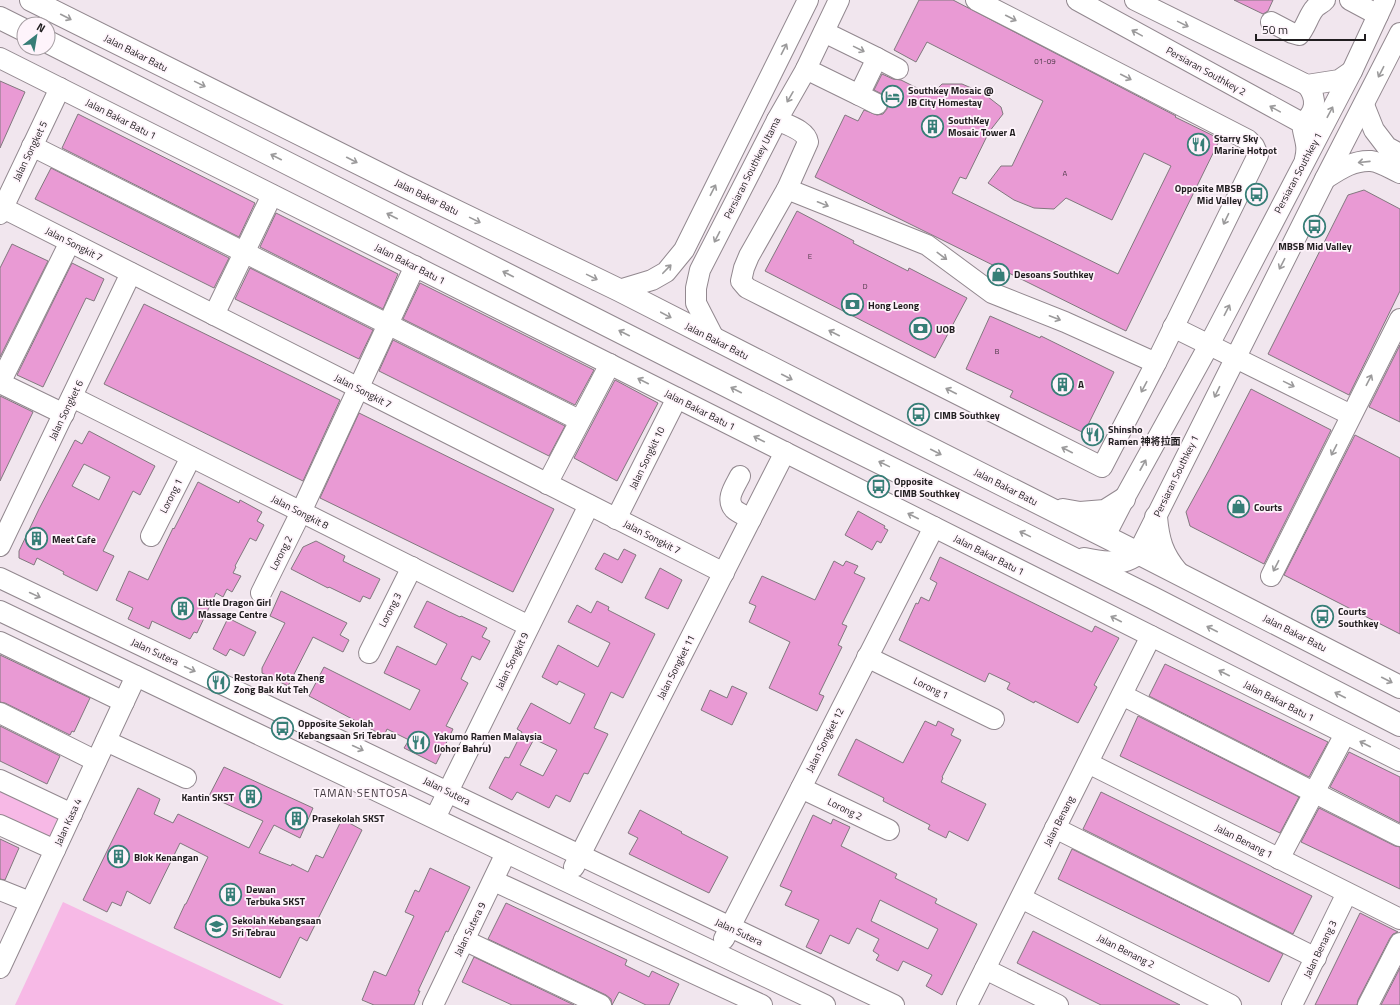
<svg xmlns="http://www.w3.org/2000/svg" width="1400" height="1005" font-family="'Titillium Web','Noto Sans SC',sans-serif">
	<rect width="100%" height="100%" fill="#f1e6ee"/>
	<g fill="#f7b9e6">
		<polygon points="0,787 62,815 50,841 0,817"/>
		<polygon points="63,902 284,1005 15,1005"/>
	</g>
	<g fill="#e99ad4" stroke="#81787e" fill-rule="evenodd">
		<polygon points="919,0 953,0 1176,116 1175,117 1220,139 1126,331 815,177 845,115 858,121 864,110 877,115 883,114 887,109 888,104 887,98 882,94 874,90 882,74 893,79 901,80 931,95 942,84 962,84 983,93 1001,107 1003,114 989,132 966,179 960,177 952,193 1118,274 1171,166 1144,153 1112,220 1066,198 1054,209 1034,208 1014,200 988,183 1001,166 1012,166 1043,101 927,42 916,62 894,50"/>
		<polygon points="1234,0 1273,0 1268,11 1263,14"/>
		<polygon points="0,81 25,92 0,148"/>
		<polygon points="78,114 255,203 239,237 62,148"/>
		<polygon points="51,168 229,258 214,288 35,199"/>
		<polygon points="1364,190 1400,209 1400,291 1349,395 1268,354 1348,195"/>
		<polygon points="797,211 854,241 853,243 908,271 909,268 967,298 935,358 765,271"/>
		<polygon points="276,213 398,274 383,309 260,247"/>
		<polygon points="12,244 48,261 0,357 0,268"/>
		<polygon points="72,263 104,279 94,301 86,298 43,387 17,375"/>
		<polygon points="250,268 373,330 359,359 235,299"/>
		<polygon points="420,283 594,370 575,405 403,319"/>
		<polygon points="144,304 340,400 303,481 104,384"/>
		<polygon points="990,316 1040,338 1041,336 1114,372 1084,433 1010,397 1013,391 966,369"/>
		<polygon points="393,340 565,426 549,456 379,371"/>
		<polygon points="1400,345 1400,422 1369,407"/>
		<polygon points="615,380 658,403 617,481 574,458"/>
		<polygon points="1251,389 1331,430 1264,564 1190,526 1186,512 1209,470"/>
		<polygon points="0,396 33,412 0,481"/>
		<polygon points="359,413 554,509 513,592 320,498"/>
		<path d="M89,431L155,466L140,495L133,491L103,551L114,556L97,591L63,574L64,572L37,558L34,565L19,558V551L39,509L75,440L82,444ZM84,464L110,477L99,500L72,486Z"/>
		<polygon points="1355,435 1400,458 1400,634 1284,575"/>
		<polygon points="198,482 239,503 240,500 262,512 257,521 264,525 256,541 250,538 235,566 236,567 233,573 241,576 232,592 227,589 223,597 216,593 197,633 194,632 190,639 152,621 149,629 128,619 133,608 116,600 129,571 148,580 173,528 174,529"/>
		<polygon points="858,511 885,526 884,528 888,530 881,543 877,541 872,550 845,535"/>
		<polygon points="316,541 345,556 343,561 380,579 370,599 363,596 360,602 329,587 328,588 291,569 303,547"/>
		<polygon points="624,549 636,555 622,583 595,569 604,553 618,560"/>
		<polygon points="940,557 1092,632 1095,626 1119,638 1094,685 1097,687 1078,723 1035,701 1034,703 1007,689 1010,683 989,673 985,682 899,640 916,603 918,604 921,597 929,601 937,583 930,579"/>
		<polygon points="834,561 843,566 846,561 858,566 854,573 865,578 842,624 847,626 838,645 842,647 819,694 824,696 817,711 769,688 790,642 749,622 756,606 749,603 762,576 815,600"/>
		<polygon points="660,568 682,580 668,609 645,598"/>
		<polygon points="281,591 347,623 340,635 349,640 343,652 313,637 288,686 262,673 262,668 285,623 270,616"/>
		<polygon points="427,601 460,617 461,616 487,628 482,637 490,641 480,660 472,656 461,679 468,683 446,726 453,729 436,764 404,748 409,740 387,729 384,736 309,696 324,667 410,710 420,690 384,673 397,646 436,665 447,644 414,627"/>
		<path d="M597,601L609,607L608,610L655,634L623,698L611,692L594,728L608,734L588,774L584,773L570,802L556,795L549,808L517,792L512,800L489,788L505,757L509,758L522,732L517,729L531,703L570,724L585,694L559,681L557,685L542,677L558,645L598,667L610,643L568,622L577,605L591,613ZM534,739L557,750L543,776L520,765Z"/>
		<polygon points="228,618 256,632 244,656 230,649 226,656 213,649"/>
		<polygon points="0,655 90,698 74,732 72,731 70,735 5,703 0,702"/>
		<polygon points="1165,664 1328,742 1309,777 1149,696"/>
		<polygon points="732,686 747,693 732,725 701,710 710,690 727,698"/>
		<polygon points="1138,716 1299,797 1280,833 1120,756"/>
		<polygon points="925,721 936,726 938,721 954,729 951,735 961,740 942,777 943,778 941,782 986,804 968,841 949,831 946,838 928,829 930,825 883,801 884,798 838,775 856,739 903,763"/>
		<polygon points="0,726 60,756 47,784 0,761"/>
		<polygon points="1349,752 1400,777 1400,823 1330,787"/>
		<polygon points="224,767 313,808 300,838 274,825 259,853 291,866 292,864 308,872 316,855 323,858 342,819 362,830 307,941 300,937 280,978 174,928 185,904 186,904 208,857 180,843 150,904 127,891 121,906 112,902 107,912 83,900 138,788 160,799 154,814 173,823 178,814 249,848 263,821 209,796"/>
		<polygon points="1101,792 1312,896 1293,934 1083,829"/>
		<polygon points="1319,808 1395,846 1400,847 1400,889 1301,842"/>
		<polygon points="640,810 682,832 681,833 728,857 709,893 629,854 638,838 628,833"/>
		<path d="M813,815L831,824L833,819L850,827L841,846L897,874L895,878L937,899L935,903L977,924L942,995L926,986L932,975L903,961L898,971L876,960L879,955L873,951L879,939L857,928L849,944L830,935L821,954L806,947L819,920L785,905L792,891L780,886ZM880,900L938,929L928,949L871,921Z"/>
		<polygon points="0,839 19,848 5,880 0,879"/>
		<polygon points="1072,849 1283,954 1269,982 1058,879"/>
		<polygon points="430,868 470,887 448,932 446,931 418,991 420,991 414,1005 374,1005 362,1000 374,971 386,976 414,916 405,912 415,890 419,892"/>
		<polygon points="506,903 627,960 625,965 649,977 652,971 679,984 669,1005 646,1005 619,992 612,1005 611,999 606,995 488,939"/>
		<polygon points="1360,913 1398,932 1393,934 1390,938 1358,1000 1357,1005 1315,1005"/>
		<polygon points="1033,931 1180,1005 1101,1005 1017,963"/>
		<polygon points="474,957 574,1005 512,1005 462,982"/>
		<polygon points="1400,968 1400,1005 1381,1005"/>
	</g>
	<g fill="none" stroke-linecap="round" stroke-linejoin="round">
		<defs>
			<g id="minor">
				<path d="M1077,0L1302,123C1303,137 1309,144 1305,159"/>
				<polyline points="1135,0 1307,85 1339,80 1352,71"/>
				<polyline points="1350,0 1378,15"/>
				<path d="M1271,22L1292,33L1299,35C1306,27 1309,14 1315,8C1317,5 1322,4 1325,0"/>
				<polyline points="0,58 1400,761"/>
				<polyline points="877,58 898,69"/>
				<polyline points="806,69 859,95 877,58 824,32"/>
				<polyline points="859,95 877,104"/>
				<polyline points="1364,105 1374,130 1387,147 1400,154"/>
				<path d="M777,120C787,125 806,130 808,142L787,189L749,256L744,268L741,281L747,288L1102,467L1156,363L1258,155L1254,146L1248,140L976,0"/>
				<path d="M1302,123C1316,113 1318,99 1307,85"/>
				<polyline points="32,146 579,420"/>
				<path d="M1325,179C1339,170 1353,160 1371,161C1381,162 1391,169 1400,173"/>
				<polyline points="787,189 927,245 992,293 1065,322 1156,363"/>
				<polyline points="3,208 724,573"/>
				<polyline points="0,214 60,88"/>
				<polyline points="619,290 652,280 666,272 684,250 808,0"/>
				<polyline points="214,315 272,195"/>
				<polyline points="1173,327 1351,415"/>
				<polyline points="715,340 696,303 696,288 700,270 777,120 805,71 839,0"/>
				<polyline points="0,383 70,242"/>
				<polyline points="0,383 64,414"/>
				<polyline points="72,397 529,626"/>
				<path d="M740,476C735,486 725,499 734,509C738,513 746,516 751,519"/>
				<polyline points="547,484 610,364"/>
				<polyline points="616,519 677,398"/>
				<polyline points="151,536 191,457"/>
				<polyline points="1105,536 1124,499 1209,345 1352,71 1385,0"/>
				<polyline points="0,546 131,273"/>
				<polyline points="1138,553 1325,179 1400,33"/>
				<polyline points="1271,576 1400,319"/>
				<path d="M0,578C298,720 596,864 894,1005"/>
				<polyline points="261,593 301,512 415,266"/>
				<polyline points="0,611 825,1005"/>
				<polyline points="0,642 124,702"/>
				<polyline points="369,653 412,567"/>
				<polyline points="867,657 994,719"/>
				<polyline points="1122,695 1400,836"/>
				<polyline points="0,713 96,761"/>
				<polyline points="106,741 186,778"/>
				<polyline points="1088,763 1400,919"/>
				<polyline points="0,780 72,814"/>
				<polyline points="801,788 889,830"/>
				<polyline points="435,818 589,505"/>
				<polyline points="0,825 55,850"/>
				<polyline points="1055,828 1316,958"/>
				<polyline points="1279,859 1345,734"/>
				<polyline points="574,867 785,452"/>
				<polyline points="494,881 762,1005"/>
				<polyline points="0,890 30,902"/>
				<polyline points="1021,898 1231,1005"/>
				<polyline points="724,939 934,527"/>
				<polyline points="464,940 601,1005"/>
				<polyline points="0,968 136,676"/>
				<polyline points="985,969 1058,1005"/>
				<polyline points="433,1005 506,853"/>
				<polyline points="967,1005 1151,636"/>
				<polyline points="1292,1005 1347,893"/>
				<polyline points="1368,1005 1400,943"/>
			</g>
			<g id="major">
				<polyline points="31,0 402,185 619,290 864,415 1138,553 1400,687"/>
				<polyline points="0,18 24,30"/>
				<polyline points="48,42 808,427 1153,598 1400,725"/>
				<polyline points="1063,510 1080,513 1105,511 1124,499"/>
				<path d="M1156,517C1158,540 1162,554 1177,572"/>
				<path d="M1084,559C1101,563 1124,566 1138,553"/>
			</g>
		</defs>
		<use href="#minor" stroke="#92888f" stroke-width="22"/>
		<use href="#major" stroke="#92888f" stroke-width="24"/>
		<use href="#minor" stroke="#fff" stroke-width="20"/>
		<use href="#major" stroke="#fff" stroke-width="22"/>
	</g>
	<defs><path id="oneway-shaft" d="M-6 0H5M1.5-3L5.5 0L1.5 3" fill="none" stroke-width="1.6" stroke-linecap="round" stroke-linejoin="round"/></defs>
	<g stroke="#9b9a9b">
		<use href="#oneway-shaft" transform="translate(66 17) rotate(27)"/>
		<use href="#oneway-shaft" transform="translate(1011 18) rotate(27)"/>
		<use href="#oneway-shaft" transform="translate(1183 24) rotate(26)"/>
		<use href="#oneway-shaft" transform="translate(1137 33) rotate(-151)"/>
		<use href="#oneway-shaft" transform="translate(784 49) rotate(-63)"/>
		<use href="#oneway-shaft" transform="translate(859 49) rotate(26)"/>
		<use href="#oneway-shaft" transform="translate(1381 72) rotate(117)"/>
		<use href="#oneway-shaft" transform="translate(1126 77) rotate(27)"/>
		<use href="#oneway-shaft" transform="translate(200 84) rotate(26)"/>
		<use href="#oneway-shaft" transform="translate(790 97) rotate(120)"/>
		<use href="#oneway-shaft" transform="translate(1275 109) rotate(-151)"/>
		<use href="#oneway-shaft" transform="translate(1330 112) rotate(-62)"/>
		<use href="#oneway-shaft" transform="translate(276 157) rotate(-153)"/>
		<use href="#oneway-shaft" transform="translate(352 160) rotate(27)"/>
		<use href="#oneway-shaft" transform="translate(1364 162) rotate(174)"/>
		<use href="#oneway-shaft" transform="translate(713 190) rotate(-63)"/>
		<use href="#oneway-shaft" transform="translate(823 204) rotate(22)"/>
		<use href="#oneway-shaft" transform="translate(392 216) rotate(-153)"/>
		<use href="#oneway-shaft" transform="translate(1226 219) rotate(116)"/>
		<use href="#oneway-shaft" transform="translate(475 220) rotate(26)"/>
		<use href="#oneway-shaft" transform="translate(717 237) rotate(117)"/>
		<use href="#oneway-shaft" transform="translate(942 256) rotate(37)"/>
		<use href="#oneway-shaft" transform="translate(1282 264) rotate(117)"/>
		<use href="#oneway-shaft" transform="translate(667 269) rotate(-46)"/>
		<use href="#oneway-shaft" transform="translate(508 274) rotate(-153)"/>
		<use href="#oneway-shaft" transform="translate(592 277) rotate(26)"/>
		<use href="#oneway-shaft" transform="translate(1227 310) rotate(-63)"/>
		<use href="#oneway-shaft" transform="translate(666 315) rotate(28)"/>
		<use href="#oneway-shaft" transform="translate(1055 318) rotate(21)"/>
		<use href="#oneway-shaft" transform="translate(624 333) rotate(-153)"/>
		<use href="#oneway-shaft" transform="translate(834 333) rotate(-153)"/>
		<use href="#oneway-shaft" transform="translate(787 377) rotate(27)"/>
		<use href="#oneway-shaft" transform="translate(1369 380) rotate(-63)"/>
		<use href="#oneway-shaft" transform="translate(643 381) rotate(-153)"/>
		<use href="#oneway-shaft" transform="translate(1289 384) rotate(26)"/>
		<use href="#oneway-shaft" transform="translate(1144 387) rotate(118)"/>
		<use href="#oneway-shaft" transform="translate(736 390) rotate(-153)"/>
		<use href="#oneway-shaft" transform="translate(951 391) rotate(-153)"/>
		<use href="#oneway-shaft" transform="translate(1217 392) rotate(116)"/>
		<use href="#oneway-shaft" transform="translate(759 439) rotate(-153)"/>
		<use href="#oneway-shaft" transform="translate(1067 450) rotate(-153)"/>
		<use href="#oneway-shaft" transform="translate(1334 450) rotate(117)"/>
		<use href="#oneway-shaft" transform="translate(936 452) rotate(27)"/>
		<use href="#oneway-shaft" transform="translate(884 464) rotate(-154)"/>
		<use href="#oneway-shaft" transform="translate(1143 465) rotate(-61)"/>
		<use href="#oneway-shaft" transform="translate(913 516) rotate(-153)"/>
		<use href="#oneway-shaft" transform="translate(1025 534) rotate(-154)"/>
		<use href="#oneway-shaft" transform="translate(1276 566) rotate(117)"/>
		<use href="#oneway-shaft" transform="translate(35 595) rotate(25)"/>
		<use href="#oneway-shaft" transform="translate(1116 619) rotate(-153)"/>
		<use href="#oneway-shaft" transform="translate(1212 629) rotate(-153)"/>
		<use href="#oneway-shaft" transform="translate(190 669) rotate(25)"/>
		<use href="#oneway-shaft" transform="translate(1224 673) rotate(-153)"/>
		<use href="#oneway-shaft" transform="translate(1387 680) rotate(27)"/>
		<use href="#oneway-shaft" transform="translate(1340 695) rotate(-153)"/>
		<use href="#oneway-shaft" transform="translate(1365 744) rotate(-153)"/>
		<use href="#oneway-shaft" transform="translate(358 748) rotate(25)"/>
	</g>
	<defs>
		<symbol id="hotel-ring" viewBox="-11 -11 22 22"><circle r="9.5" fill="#fef4fb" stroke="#377e77" stroke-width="1.5"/><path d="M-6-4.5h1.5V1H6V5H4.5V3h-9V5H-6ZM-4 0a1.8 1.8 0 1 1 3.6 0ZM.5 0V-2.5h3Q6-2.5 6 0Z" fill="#377e77"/></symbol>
		<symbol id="building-ring" viewBox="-11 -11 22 22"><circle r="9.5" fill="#fef4fb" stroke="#377e77" stroke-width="1.5"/><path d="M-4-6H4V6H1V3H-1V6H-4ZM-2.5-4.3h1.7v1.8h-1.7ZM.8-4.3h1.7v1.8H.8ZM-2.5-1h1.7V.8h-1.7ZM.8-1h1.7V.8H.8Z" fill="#377e77"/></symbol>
		<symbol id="restaurant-ring" viewBox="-11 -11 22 22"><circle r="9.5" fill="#fef4fb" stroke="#377e77" stroke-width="1.5"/><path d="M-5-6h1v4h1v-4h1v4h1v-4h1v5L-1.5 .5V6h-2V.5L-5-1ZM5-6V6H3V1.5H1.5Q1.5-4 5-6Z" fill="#377e77"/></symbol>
		<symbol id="bus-ring" viewBox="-11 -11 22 22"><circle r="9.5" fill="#fef4fb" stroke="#377e77" stroke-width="1.5"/><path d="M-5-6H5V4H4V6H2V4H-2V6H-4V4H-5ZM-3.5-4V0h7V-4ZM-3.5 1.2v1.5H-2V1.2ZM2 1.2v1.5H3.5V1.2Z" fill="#377e77"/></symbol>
		<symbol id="shop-ring" viewBox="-11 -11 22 22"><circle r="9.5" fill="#fef4fb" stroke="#377e77" stroke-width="1.5"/><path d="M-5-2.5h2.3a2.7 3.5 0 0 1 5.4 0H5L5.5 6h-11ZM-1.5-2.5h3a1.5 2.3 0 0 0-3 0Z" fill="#377e77"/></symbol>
		<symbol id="bank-ring" viewBox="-11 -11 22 22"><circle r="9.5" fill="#fef4fb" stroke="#377e77" stroke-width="1.5"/><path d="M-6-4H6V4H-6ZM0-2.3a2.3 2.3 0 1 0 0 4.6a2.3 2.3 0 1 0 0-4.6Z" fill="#377e77"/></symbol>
		<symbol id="school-ring" viewBox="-11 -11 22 22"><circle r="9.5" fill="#fef4fb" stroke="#377e77" stroke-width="1.5"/><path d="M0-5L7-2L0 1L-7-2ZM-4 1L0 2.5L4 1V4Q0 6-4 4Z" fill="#377e77"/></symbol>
	</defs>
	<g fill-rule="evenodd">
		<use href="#hotel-ring" x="880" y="84" width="25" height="25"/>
		<use href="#building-ring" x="920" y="114" width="25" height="25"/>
		<use href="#restaurant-ring" x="1186" y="132" width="25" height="25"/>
		<use href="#bus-ring" x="1244" y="182" width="25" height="25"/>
		<use href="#bus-ring" x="1302" y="214" width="25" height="25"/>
		<use href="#shop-ring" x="986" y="262" width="25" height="25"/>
		<use href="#bank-ring" x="840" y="292" width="25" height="25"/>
		<use href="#bank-ring" x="908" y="316" width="25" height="25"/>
		<use href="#building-ring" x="1050" y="372" width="25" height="25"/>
		<use href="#bus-ring" x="906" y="402" width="25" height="25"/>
		<use href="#restaurant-ring" x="1080" y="422" width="25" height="25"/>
		<use href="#bus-ring" x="866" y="474" width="25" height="25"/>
		<use href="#shop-ring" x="1226" y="494" width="25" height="25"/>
		<use href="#building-ring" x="24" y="526" width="25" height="25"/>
		<use href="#building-ring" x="170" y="596" width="25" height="25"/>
		<use href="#bus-ring" x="1310" y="604" width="25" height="25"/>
		<use href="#restaurant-ring" x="206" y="670" width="25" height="25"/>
		<use href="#bus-ring" x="270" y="716" width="25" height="25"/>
		<use href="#restaurant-ring" x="406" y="730" width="25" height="25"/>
		<use href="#building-ring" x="238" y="784" width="25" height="25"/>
		<use href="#building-ring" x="284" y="806" width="25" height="25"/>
		<use href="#building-ring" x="106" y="844" width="25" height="25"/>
		<use href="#building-ring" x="218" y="882" width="25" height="25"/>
		<use href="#school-ring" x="204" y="914" width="25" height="25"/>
	</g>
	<g text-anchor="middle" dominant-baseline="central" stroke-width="3.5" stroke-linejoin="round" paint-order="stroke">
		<g font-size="8" fill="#533d4d">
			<text x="1045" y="61">01-09</text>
			<text x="1065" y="173">A</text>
			<text x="810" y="256">E</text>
			<text x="865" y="286">D</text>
			<text x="997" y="351">B</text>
		</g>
		<g font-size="10" fill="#211e20" stroke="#fef4fb">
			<text transform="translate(136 53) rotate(27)">Jalan Bakar Batu</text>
			<text transform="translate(1206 71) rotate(29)">Persiaran Southkey 2</text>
			<text transform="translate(121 119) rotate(27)">Jalan Bakar Batu 1</text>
			<text transform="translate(30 151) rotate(-64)">Jalan Songket 5</text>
			<text transform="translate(752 168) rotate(-63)">Persiaran Southkey Utama</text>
			<text transform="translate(1298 173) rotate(-62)">Persiaran Southkey 1</text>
			<text transform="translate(427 197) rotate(26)">Jalan Bakar Batu</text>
			<text transform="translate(74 244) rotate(27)">Jalan Songkit 7</text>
			<text transform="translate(410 264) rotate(27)">Jalan Bakar Batu 1</text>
			<text transform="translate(717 341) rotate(27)">Jalan Bakar Batu</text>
			<text transform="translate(363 391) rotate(27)">Jalan Songkit 7</text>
			<text transform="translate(66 410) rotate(-64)">Jalan Songket 6</text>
			<text transform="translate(700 410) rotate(27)">Jalan Bakar Batu 1</text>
			<text transform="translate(647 458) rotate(-64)">Jalan Songkit 10</text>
			<text transform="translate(1176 476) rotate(-64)">Persiaran Southkey 1</text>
			<text transform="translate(1006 487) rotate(27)">Jalan Bakar Batu</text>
			<text transform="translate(171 496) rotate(-63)">Lorong 1</text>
			<text transform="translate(300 512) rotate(27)">Jalan Songkit 8</text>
			<text transform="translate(652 537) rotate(27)">Jalan Songkit 7</text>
			<text transform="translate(281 553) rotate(-63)">Lorong 2</text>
			<text transform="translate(989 555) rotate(27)">Jalan Bakar Batu 1</text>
			<text transform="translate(390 610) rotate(-63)">Lorong 3</text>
			<text transform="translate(1295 633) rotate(27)">Jalan Bakar Batu</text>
			<text transform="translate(155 652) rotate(25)">Jalan Sutera</text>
			<text transform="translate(512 661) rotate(-64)">Jalan Songkit 9</text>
			<text transform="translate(676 667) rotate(-63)">Jalan Songket 11</text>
			<text transform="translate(931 688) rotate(26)">Lorong 1</text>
			<text transform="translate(1279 701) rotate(27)">Jalan Bakar Batu 1</text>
			<text transform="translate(825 740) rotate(-63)">Jalan Songket 12</text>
			<text transform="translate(447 791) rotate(26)">Jalan Sutera</text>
			<text transform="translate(845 809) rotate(26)">Lorong 2</text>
			<text transform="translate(1059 821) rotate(-63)">Jalan Benang</text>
			<text transform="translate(68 822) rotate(-65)">Jalan Kasa 4</text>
			<text transform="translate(1244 841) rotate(27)">Jalan Benang 1</text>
			<text transform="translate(470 929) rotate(-64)">Jalan Sutera 9</text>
			<text transform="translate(739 932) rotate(25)">Jalan Sutera</text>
			<text transform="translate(1320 949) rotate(-64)">Jalan Benang 3</text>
			<text transform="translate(1126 951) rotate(27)">Jalan Benang 2</text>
		</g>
		<g font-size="10" font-weight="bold" fill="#211e20" stroke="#fef4fb" text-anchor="start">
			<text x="908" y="90">Southkey Mosaic @<tspan x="908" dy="12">JB City Homestay</tspan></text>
			<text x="948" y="120">SouthKey<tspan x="948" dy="12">Mosaic Tower A</tspan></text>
			<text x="1214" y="138">Starry Sky<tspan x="1214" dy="12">Marine Hotpot</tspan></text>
			<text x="1242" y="188" text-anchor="end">Opposite MBSB<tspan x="1242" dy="12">Mid Valley</tspan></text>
			<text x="1315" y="246" text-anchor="middle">MBSB Mid Valley</text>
			<text x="1014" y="274">Desoans Southkey</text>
			<text x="868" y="305">Hong Leong</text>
			<text x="936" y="329">UOB</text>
			<text x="1078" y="384">A</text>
			<text x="934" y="415">CIMB Southkey</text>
			<text x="1108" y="429">Shinsho<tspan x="1108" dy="12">Ramen 神将拉面</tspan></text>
			<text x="894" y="481">Opposite<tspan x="894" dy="12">CIMB Southkey</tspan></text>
			<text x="1254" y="507">Courts</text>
			<text x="52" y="539">Meet Cafe</text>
			<text x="198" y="602">Little Dragon Girl<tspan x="198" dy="12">Massage Centre</tspan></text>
			<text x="1338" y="611">Courts<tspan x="1338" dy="12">Southkey</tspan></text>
			<text x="234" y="677">Restoran Kota Zheng<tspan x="234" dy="12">Zong Bak Kut Teh</tspan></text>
			<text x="298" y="723">Opposite Sekolah<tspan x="298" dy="12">Kebangsaan Sri Tebrau</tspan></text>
			<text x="434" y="736">Yakumo Ramen Malaysia<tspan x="434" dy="12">(Johor Bahru)</tspan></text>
			<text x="234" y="797" text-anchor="end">Kantin SKST</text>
			<text x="312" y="818">Prasekolah SKST</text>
			<text x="134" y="857">Blok Kenangan</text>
			<text x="246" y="889">Dewan<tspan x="246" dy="12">Terbuka SKST</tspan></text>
			<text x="232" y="920">Sekolah Kebangsaan<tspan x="232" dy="12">Sri Tebrau</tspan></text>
		</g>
		<g font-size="11" letter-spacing="1" fill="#3f373c" stroke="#fef4fb">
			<text x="361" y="793">TAMAN SENTOSA</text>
		</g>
	</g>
	<g transform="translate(36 36) rotate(31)"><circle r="19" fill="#fef4fb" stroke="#a69ea3"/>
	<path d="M0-3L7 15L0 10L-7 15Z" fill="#377e77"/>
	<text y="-6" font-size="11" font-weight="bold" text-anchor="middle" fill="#211e20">N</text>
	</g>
	<path d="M1256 34v6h109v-6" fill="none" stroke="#211e20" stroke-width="2"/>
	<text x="1262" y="34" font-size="12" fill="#211e20" stroke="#fef4fb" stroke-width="3" paint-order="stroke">50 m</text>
</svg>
